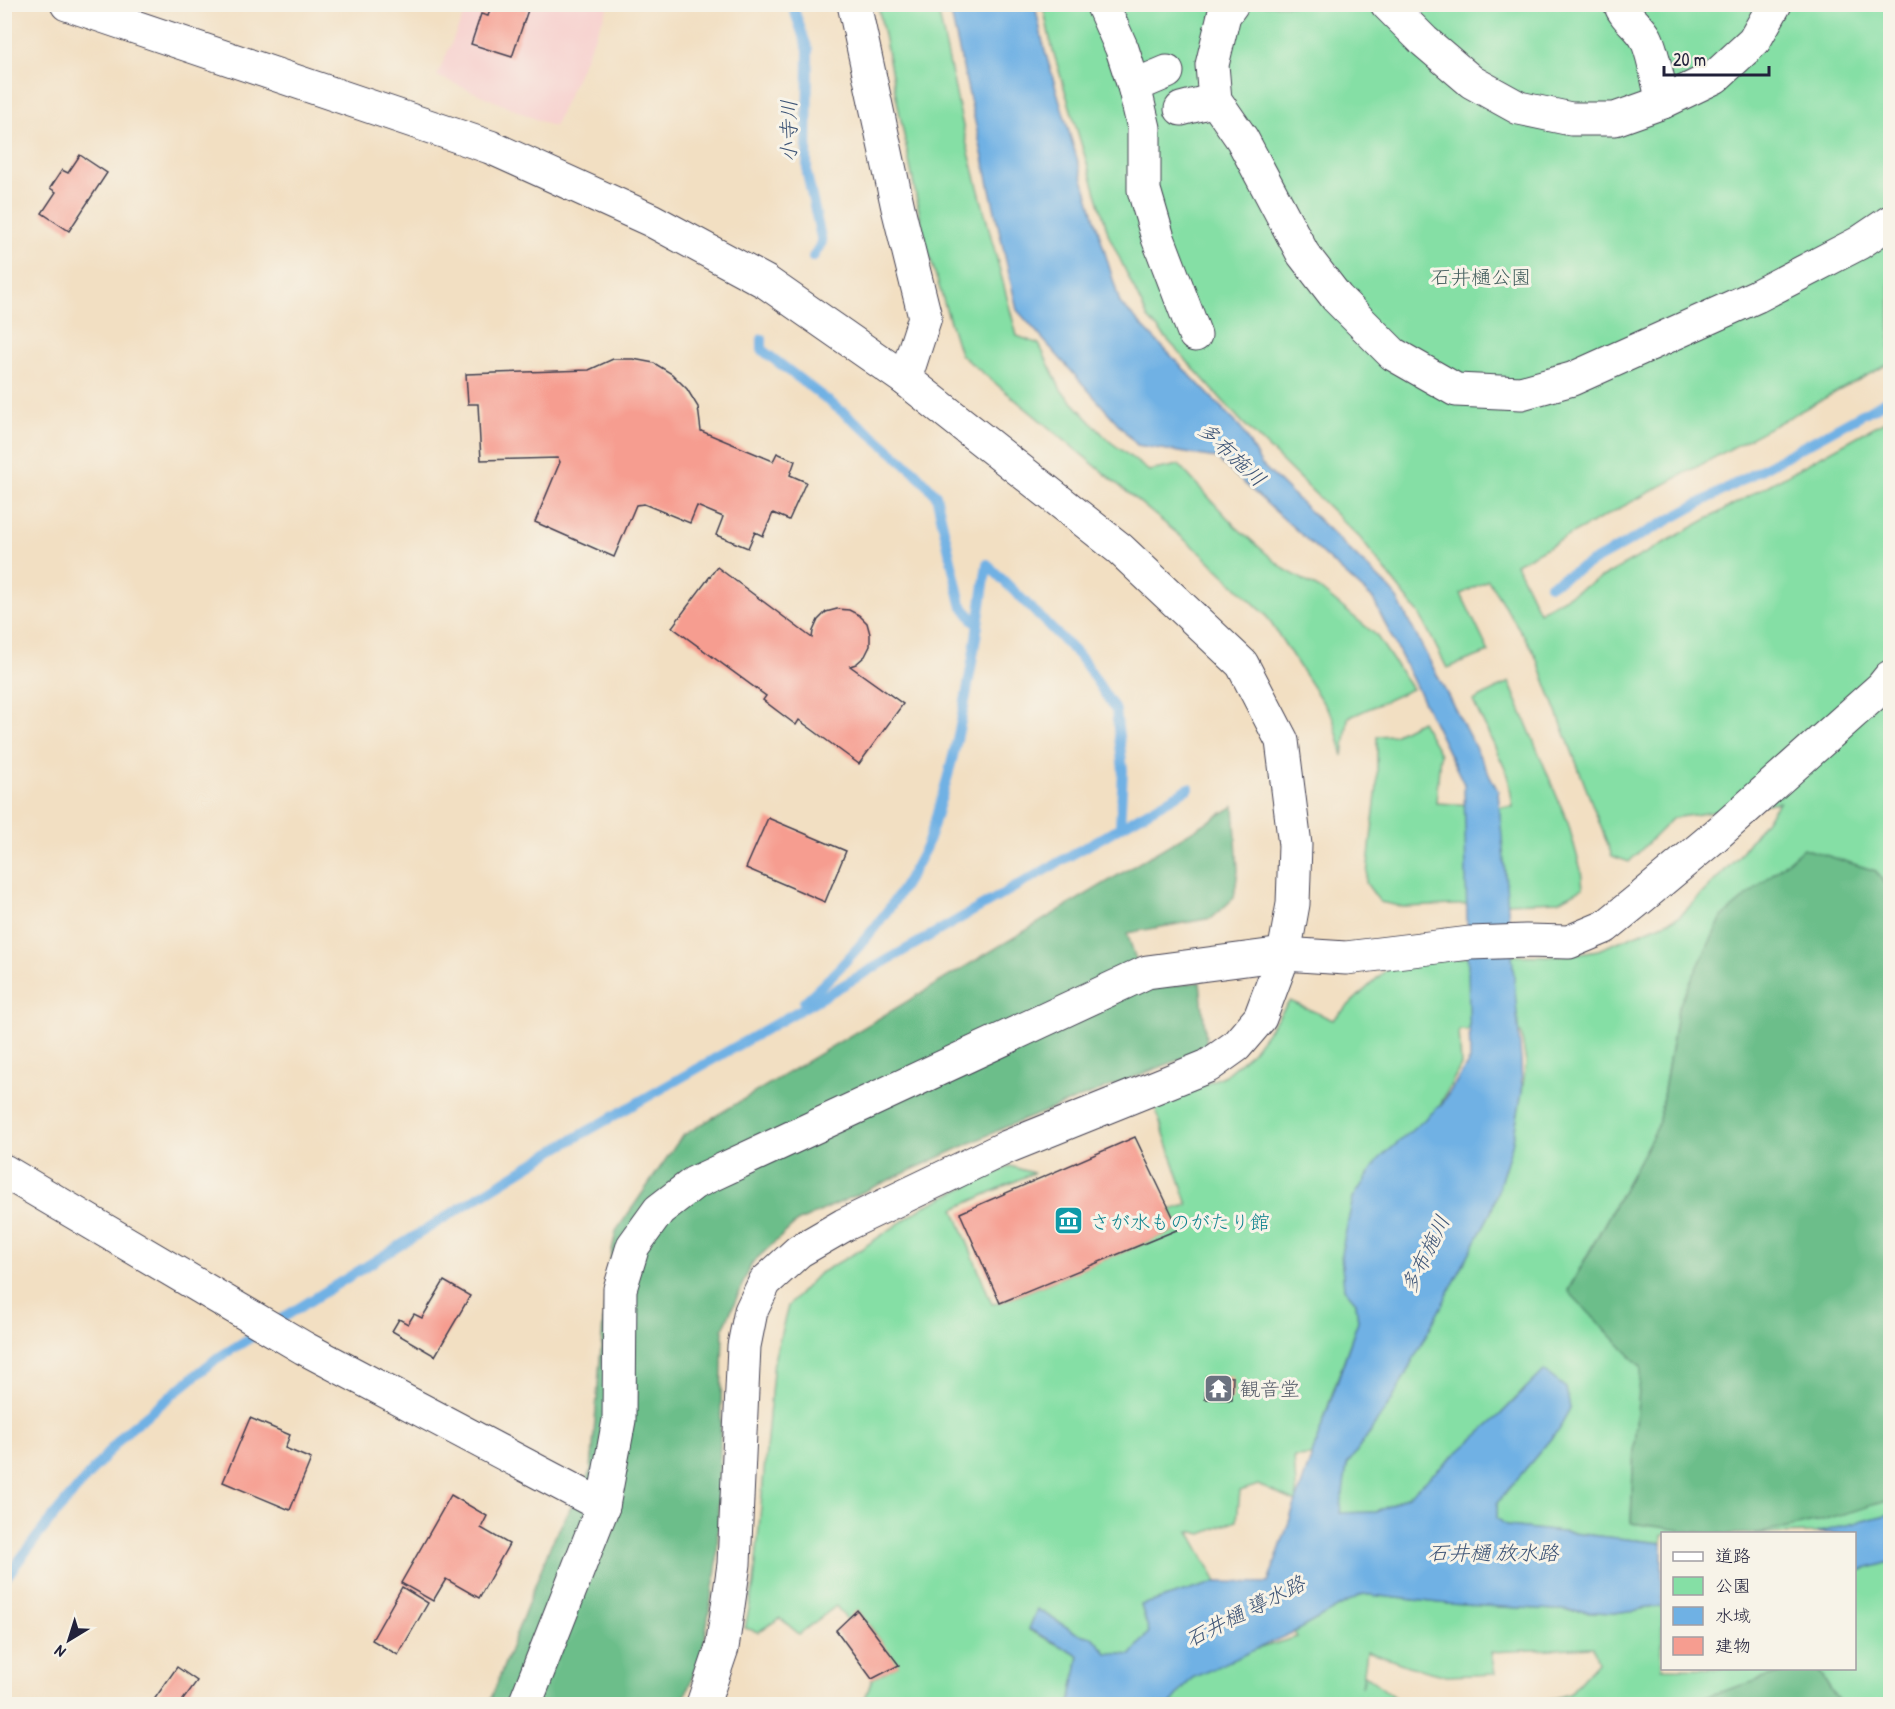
<svg xmlns="http://www.w3.org/2000/svg" width="1895" height="1709" font-family="'Patrick Hand','Klee One',sans-serif">
	<rect width="100%" height="100%" fill="#f7f3e8"/>
	<filter id="ink" filterUnits="userSpaceOnUse"><feTurbulence type="fractalNoise" baseFrequency=".0167" numOctaves="2"/><feDisplacementMap in="SourceGraphic" scale="12" xChannelSelector="R" yChannelSelector="G"/><feConvolveMatrix kernelMatrix="1 2 1 2 8 2 1 2 1" color-interpolation-filters="sRGB"/></filter>
	<filter id="wash" filterUnits="userSpaceOnUse"><feTurbulence type="fractalNoise" baseFrequency=".008" numOctaves="4" result="noise"/><feDisplacementMap in="SourceGraphic" scale="24" xChannelSelector="R" yChannelSelector="G"/><feGaussianBlur stdDeviation="1.35" result="paint"/><feColorMatrix in="noise" values="0 0 0 0 0 0 0 0 0 0 0 0 0 0 0 0 0 1.4 0 .05"/><feComposite in="paint" operator="in"/></filter>
	<g filter="url(#wash)">
		<rect width="100%" height="100%" fill="#f2dfc2"/>
		<polygon fill="#f7d0ce" points="468,5 609,5 554,127 437,76"/>
		<g fill="#85dfa5" stroke="#548070" stroke-width="1.5">
			<polygon points="878,5 937,5 967,145 1017,336 1039,344 1061,390 1108,440 1149,471 1179,465 1235,526 1284,569 1320,589 1376,635 1412,689 1348,718 1343,756 1333,718 1265,614 1202,554 960,354 925,241"/>
			<polygon points="1043,5 1890,5 1890,363 1516,564 1539,612 1890,418 1890,892 1876,871 1678,1008 1658,1126 1568,1290 1642,1367 1634,1445 1631,1523 1710,1533 1662,1534 1662,1543 1507,1526 1497,1518 1497,1503 1558,1430 1570,1408 1525,1389 1496,1419 1408,1496 1377,1512 1339,1513 1347,1465 1392,1400 1491,1212 1512,1145 1522,1092 1526,1063 1521,1033 1459,1030 1461,1065 1344,1288 1356,1302 1358,1321 1334,1388 1312,1456 1294,1457 1297,1502 1258,1485 1240,1491 1237,1520 1202,1534 1189,1531 1217,1582 1141,1605 1149,1632 1131,1655 1107,1653 1093,1637 1078,1634 1037,1609 1029,1630 1079,1656 1070,1704 860,1704 866,1696 872,1679 898,1665 858,1610 847,1620 836,1606 799,1634 780,1618 758,1632 745,1628 754,1584 774,1360 788,1306 818,1274 855,1253 925,1206 1010,1166 1033,1173 954,1209 992,1304 1000,1303 1178,1229 1170,1210 1188,1205 1155,1107 1225,1075 1253,1051 1290,1001 1333,1020 1390,966 1483,955 1562,956 1598,950 1679,917 1738,857 1779,802 1673,818 1629,862 1612,856 1534,652 1488,580 1461,594 1489,652 1447,668 1420,615 1360,538 1242,422 1148,318 1109,236 1051,44"/>
			<polygon points="1509,682 1568,823 1581,870 1583,888 1559,901 1404,907 1380,902 1366,883 1377,786 1377,736 1394,735 1421,721 1440,754 1436,803 1513,807 1508,775 1473,701"/>
			<polygon points="1890,1500 1890,1514 1816,1533 1755,1534 1819,1521"/>
			<polygon points="1890,1562 1890,1704 1840,1704 1818,1669 1854,1668 1855,1572"/>
			<polygon points="1362,1594 1449,1604 1614,1613 1662,1606 1662,1668 1798,1669 1694,1700 1644,1704 1536,1704 1569,1694 1598,1662 1593,1647 1491,1652 1495,1674 1447,1676 1408,1666 1367,1651 1362,1687 1365,1675 1403,1704 1170,1704 1192,1678 1254,1650 1297,1637 1294,1632"/>
		</g>
		<g fill="#6cbe8a" stroke="#477062" stroke-width="1.5">
			<polygon points="1234,806 1238,871 1234,898 1212,918 1127,933 1146,989 1200,982 1207,1049 1008,1126 797,1222 752,1263 723,1329 717,1563 703,1649 682,1704 489,1704 551,1544 591,1470 607,1275 616,1231 682,1136"/>
			<path d="M1803,848L1876,871L1890,892V1500C1846,1513 1801,1528 1755,1533C1714,1538 1671,1528 1631,1523L1634,1445L1641,1367L1568,1291L1658,1126L1678,1008L1722,917Z"/>
			<polygon points="1798,1668 1818,1669 1840,1704 1644,1704 1694,1700"/>
		</g>
		<g fill="#6fb1e4" stroke="#486a90" stroke-width="1.5">
			<polygon points="949,5 1035,5 1044,48 1120,303 1241,428 1261,464 1394,593 1498,791 1521,1060 1522,1092 1512,1145 1491,1212 1392,1400 1347,1465 1340,1513 1377,1512 1408,1496 1496,1419 1544,1371 1566,1388 1570,1408 1558,1430 1497,1503 1497,1518 1507,1526 1662,1543 1662,1606 1614,1613 1449,1604 1362,1594 1294,1632 1192,1678 1170,1704 1070,1704 1079,1656 1029,1629 1037,1609 1078,1634 1093,1637 1107,1653 1131,1655 1149,1632 1141,1605 1217,1582 1268,1583 1358,1321 1356,1302 1344,1288 1341,1254 1353,1198 1378,1160 1442,1104 1470,1060 1464,784 1373,599 1216,458 1137,445 1017,310"/>
			<polygon points="1890,1514 1890,1562 1855,1572 1854,1534 1816,1533"/>
		</g>
		<g fill="none" stroke-linecap="round" stroke-linejoin="round">
			<g stroke="#6fb1e4" stroke-width="10">
				<polyline points="792,4 808,50 807,174 822,242 813,257"/>
				<polyline points="762,339 762,350 870,433 914,471 936,495 961,604 978,626"/>
				<polyline points="987,564 1082,659 1116,711 1123,770 1120,827"/>
				<polyline points="1550,585 1890,399"/>
				<path d="M804,1002C853,958 895,909 925,849C931,836 935,820 939,806C964,728 975,645 987,564"/>
				<polyline points="4,1580 51,1519 125,1433 216,1359 556,1149 1189,788"/>
			</g>
		</g>
		<g id="blocks">
			<g fill="#f69d90">
				<polygon points="492,4 530,4 512,57 471,44 481,14 488,16"/>
				<polygon points="80,155 107,173 69,231 42,213 56,192 50,188 62,170 68,173"/>
				<polygon points="613,359 633,359 654,363 672,374 687,389 698,407 701,431 773,461 777,453 795,461 790,475 806,482 789,520 773,513 763,536 755,532 748,548 716,535 723,517 697,506 690,523 644,504 636,505 614,557 535,522 560,462 558,458 481,460 478,404 468,404 466,374 589,370"/>
				<polygon points="717,567 812,638 813,631 818,620 826,612 837,609 849,610 859,615 867,623 870,634 870,646 865,656 856,664 850,666 903,704 859,764 799,720 796,725 763,700 766,696 672,627"/>
				<polygon points="768,818 846,851 825,902 746,868"/>
				<polygon points="1135,1137 1179,1229 1000,1303 960,1213"/>
				<polygon points="444,1281 470,1296 435,1356 392,1331 399,1319 408,1324 414,1314 422,1318"/>
				<polygon points="1206,1376 1233,1377 1232,1400 1205,1399"/>
				<polygon points="250,1418 290,1435 285,1448 311,1459 290,1510 223,1482"/>
				<polygon points="451,1495 487,1516 481,1528 509,1544 479,1598 446,1579 433,1601 401,1583"/>
				<polygon points="402,1587 428,1603 398,1655 372,1640"/>
				<polygon points="857,1610 899,1665 872,1679 836,1630"/>
				<polygon points="177,1667 197,1681 180,1704 151,1704"/>
			</g>
		</g>
	</g>
	<g filter="url(#ink)">
		<use href="#blocks" fill-opacity="0" stroke="#413e4f" stroke-width="1.5"/>
		<g fill="none" stroke-linecap="round" stroke-linejoin="round">
			<defs>
				<g id="minor">
					<polyline points="67,4 490,147 651,220 766,282 905,379 1120,549 1242,664 1282,741 1295,845 1293,904 1284,954 1260,1018 1236,1046 1208,1066 1007,1147 844,1225 799,1251 765,1282 751,1311 744,1346 734,1564 722,1648 703,1704"/>
					<polyline points="854,4 898,208 925,317 905,379"/>
					<polyline points="1102,4 1122,49 1134,86 1144,128 1144,190 1158,238 1195,335"/>
					<polyline points="1232,4 1224,15 1212,65 1215,100 1242,139 1303,254 1337,298 1393,354 1456,390 1521,393 1572,379 1757,296 1859,243 1890,222"/>
					<polyline points="1387,4 1424,41 1472,82 1519,108 1571,119 1615,119 1663,102 1715,77 1754,41 1775,4"/>
					<path d="M1620,4C1625,18 1639,25 1646,38C1654,54 1658,84 1663,102"/>
					<polyline points="1134,86 1167,72"/>
					<polyline points="1181,109 1215,100"/>
					<polyline points="4,1171 304,1348 603,1506"/>
					<polyline points="525,1704 603,1506 619,1420 620,1289 633,1246 659,1210 694,1183 1147,972 1284,954 1346,958 1470,943 1526,941 1569,942 1605,927 1642,897 1715,836 1882,687 1890,677"/>
				</g>
			</defs>
			<use href="#minor" stroke="#413e4f" stroke-width="35"/>
			<use href="#minor" stroke="#fff" stroke-width="33"/>
		</g>
	</g>
	<defs>
		<symbol id="museum-square" viewBox="-11 -11 22 22"><rect x="-9" y="-9" width="18" height="18" rx="4" fill="#0f9aa8" stroke="#f7f3e8"/><path d="M0-6L6-3V-2H-6V-3ZM-5-1h2V3h-2ZM-1-1h2V3h-2ZM3-1h2V3H3ZM-6 4H6V6H-6Z" fill="#fff"/></symbol>
		<symbol id="temple-square" viewBox="-11 -11 22 22"><rect x="-9" y="-9" width="18" height="18" rx="4" fill="#6b7280" stroke="#f7f3e8"/><path d="M0-6L5-2H3V0L6.5 2.5H4V6H1.5V3h-3V6H-4V2.5H-6.5L-3 0V-2H-5Z" fill="#fff"/></symbol>
	</defs>
	<g fill-rule="evenodd">
		<use href="#museum-square" x="1052" y="1204" width="33" height="33"/>
		<use href="#temple-square" x="1202" y="1372" width="33" height="33"/>
	</g>
	<g text-anchor="middle" dominant-baseline="central" stroke-width="6" stroke-linejoin="round" paint-order="stroke">
		<g font-size="20" fill="#405b5b" stroke="#f7f3e8">
			<text x="1481" y="276">石井樋公園</text>
		</g>
		<g font-size="20" fill="#0d838f" stroke="#f7f3e8" text-anchor="start">
			<text x="1090" y="1221">さが水ものがたり館</text>
		</g>
		<g font-size="20" fill="#5b616d" stroke="#f7f3e8" text-anchor="start">
			<text x="1240" y="1388">観音堂</text>
		</g>
		<g font-size="21" font-style="italic" fill="#3d5476" stroke="#f7f3e8">
			<text transform="translate(788 131) rotate(-90)">小寺川</text>
			<text transform="translate(1232 454) rotate(43)">多布施川</text>
			<text transform="translate(1425 1254) rotate(-64)">多布施川</text>
			<text x="1493" y="1552">石井樋 放水路</text>
			<text transform="translate(1245 1611) rotate(-27)">石井樋 導水路</text>
		</g>
	</g>
	<rect width="1895" height="1709" fill="none" stroke="#f7f3e8" stroke-width="24"/>
	<rect x="1661" y="1532" width="195" height="138" fill="#f7f3e8" stroke="#a29fa3" stroke-width="1.5"/>
	<rect x="1673" y="1552" width="30" height="9" fill="#ffffff" stroke="#a29fa3" stroke-width="1.5"/>
	<text x="1715" y="1562" font-size="18" fill="#22223b">道路</text>
	<rect x="1673" y="1577" width="30" height="18" fill="#85dfa5" stroke="#a29fa3" stroke-width="1.5"/>
	<text x="1715" y="1592" font-size="18" fill="#22223b">公園</text>
	<rect x="1673" y="1607" width="30" height="18" fill="#6fb1e4" stroke="#a29fa3" stroke-width="1.5"/>
	<text x="1715" y="1622" font-size="18" fill="#22223b">水域</text>
	<rect x="1673" y="1637" width="30" height="18" fill="#f69d90" stroke="#a29fa3" stroke-width="1.5"/>
	<text x="1715" y="1652" font-size="18" fill="#22223b">建物</text>
	<g transform="translate(69 1640) rotate(218)" stroke="#f7f3e8" stroke-width="4.5" paint-order="stroke">
	<path d="M0-4.5L10 22L0 15L-10 22Z" fill="#22223b"/>
	<text y="-9" font-size="16" font-weight="bold" text-anchor="middle" fill="#22223b">N</text>
	</g>
	<path d="M1664 66v9h105v-9" fill="none" stroke="#22223b" stroke-width="3"/>
	<text x="1673" y="66" font-size="18" fill="#22223b" stroke="#f7f3e8" stroke-width="4.5" paint-order="stroke">20 m</text>
</svg>
